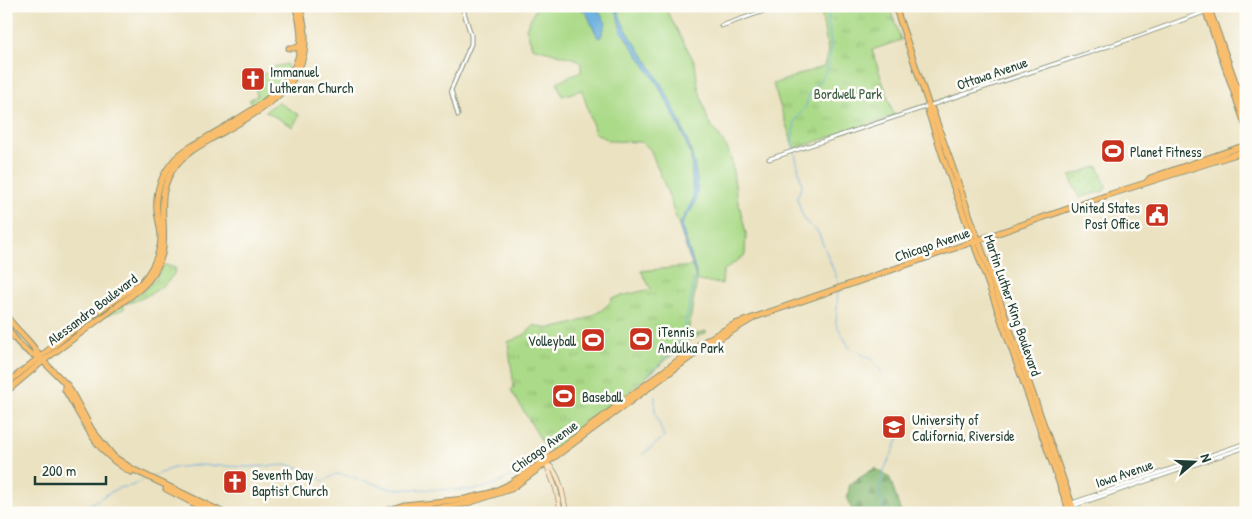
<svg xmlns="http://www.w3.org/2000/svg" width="1252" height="519" font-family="'Patrick Hand',sans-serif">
	<defs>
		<pattern id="forest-firs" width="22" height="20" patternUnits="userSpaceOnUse" patternTransform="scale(1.25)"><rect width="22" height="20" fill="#88ba74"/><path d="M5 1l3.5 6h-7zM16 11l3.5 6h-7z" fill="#6f9860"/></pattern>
		<pattern id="park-tufts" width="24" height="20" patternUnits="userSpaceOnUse" patternTransform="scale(1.25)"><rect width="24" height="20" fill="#abda88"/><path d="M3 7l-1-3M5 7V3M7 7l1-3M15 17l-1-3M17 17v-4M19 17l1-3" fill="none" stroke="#93bc76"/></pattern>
		<pattern id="garden-dots" width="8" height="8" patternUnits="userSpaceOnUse" patternTransform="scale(1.25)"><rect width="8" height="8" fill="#abda88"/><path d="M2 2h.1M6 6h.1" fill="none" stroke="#93bc76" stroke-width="1.8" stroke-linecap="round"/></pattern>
	</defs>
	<rect width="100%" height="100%" fill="#fdfcf7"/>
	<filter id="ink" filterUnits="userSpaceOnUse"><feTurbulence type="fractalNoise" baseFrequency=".02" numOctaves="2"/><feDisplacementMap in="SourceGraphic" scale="10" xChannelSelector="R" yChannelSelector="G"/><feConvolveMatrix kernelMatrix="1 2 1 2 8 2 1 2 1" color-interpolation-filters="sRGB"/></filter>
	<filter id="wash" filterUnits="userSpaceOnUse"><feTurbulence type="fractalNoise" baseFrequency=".0096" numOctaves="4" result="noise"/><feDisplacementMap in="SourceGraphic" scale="20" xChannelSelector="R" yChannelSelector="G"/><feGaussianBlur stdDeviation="1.12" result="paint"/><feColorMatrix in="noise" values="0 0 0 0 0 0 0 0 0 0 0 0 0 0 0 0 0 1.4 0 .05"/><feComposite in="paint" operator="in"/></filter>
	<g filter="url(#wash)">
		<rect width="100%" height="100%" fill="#ebe2c1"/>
		<g fill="#abda88" stroke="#658c5e">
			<path d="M537,6H664L695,63L698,86L708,121L726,146L731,158L736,192L746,233L745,255L723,271L722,284C714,281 705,284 697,280L667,191L650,149L641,142L610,141L595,133L582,90L562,96L557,82L581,72V64L576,59L532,47L526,28Z"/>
			<path d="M287,64L289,72C279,87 267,95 252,105L249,100L257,96L255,86L260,84L261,75L270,72L269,68Z"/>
			<polygon points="278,102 299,115 293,127 265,111"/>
		</g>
		<polygon fill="url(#forest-firs)" stroke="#547c54" points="875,468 890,478 901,513 853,513 847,497 850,484"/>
		<g fill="url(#park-tufts)" stroke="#658c5e">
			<polygon points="820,6 889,6 901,40 872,50 894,116 794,149 773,84 824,66 828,51"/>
			<path d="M166,265L175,268L176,271C166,287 142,301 124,304V309L105,316C124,303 155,288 163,266Z"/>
			<path d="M692,266L697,280L687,337L706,331V333L689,340L613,406L551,451L547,450L511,390L514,387L508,342L524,335L535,325C548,336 607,316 612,298L651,289L641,271Z"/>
		</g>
		<polygon fill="url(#garden-dots)" stroke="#658c5e" points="1098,166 1106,186 1104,191 1079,198 1070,176"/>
		<g fill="#6baee0" stroke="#45768a">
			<polygon points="578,6 597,6 596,10 600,13 606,23 601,37 598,38 587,14"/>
			<path d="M615,6H617C622,29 636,43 648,62C669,95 704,161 696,200C694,209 684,216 682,226L696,272V277L679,225L693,200L691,156L680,128L657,83L621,31Z"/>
		</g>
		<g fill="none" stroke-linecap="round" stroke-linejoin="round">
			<g stroke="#6baee0" stroke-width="1">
				<polyline points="830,6 828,19 831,47 829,64 823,76 809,94 806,106 795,120 792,140 802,185 797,198 802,214 806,222 818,232 838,281 838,286"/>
				<polyline points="838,290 836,324 849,347 873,360 882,373"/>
				<polyline points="648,375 678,347 684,332 695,276"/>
				<polyline points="642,455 664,437 655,412 655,396"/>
				<polyline points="305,470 324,481 336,474 345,475 392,489 470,490 484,488 499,483 536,461"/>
				<polyline points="153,476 173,468 197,465 247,467 288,465 301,468"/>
				<polyline points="75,513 118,488 131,486 142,481"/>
				<path d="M884,513C869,470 900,458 901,422"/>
			</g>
		</g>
	</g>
	<g filter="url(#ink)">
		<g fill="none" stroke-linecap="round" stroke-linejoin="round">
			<defs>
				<g id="tertiary">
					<polyline points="721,26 778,6"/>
					<polyline points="458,115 451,90 471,44 471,35 462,6"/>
					<polyline points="769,159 1133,38 1221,6"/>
					<polyline points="1072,503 1246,443"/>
					<polyline points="1073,506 1246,447"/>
				</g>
				<g id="secondary">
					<polyline points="546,463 556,489 561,513"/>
					<path d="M547,464C560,471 564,499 566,513"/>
				</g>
				<g id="primary">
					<polyline points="895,6 929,106 928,111 942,154 1070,513"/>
					<polyline points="1204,6 1246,127"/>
					<polyline points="1208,6 1246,112"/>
					<polyline points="289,48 296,48 301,45"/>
					<polyline points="929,106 932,109 1075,513"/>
					<polyline points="1147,182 1150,178 1246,145"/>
					<path d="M6,315C14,329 35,344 39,357L68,386L92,430L114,457L134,470L224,513"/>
					<path d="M6,326C13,337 26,354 39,357"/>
					<path d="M6,384L90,317L142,282C153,269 160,255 161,238C161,229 158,220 157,211C155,192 162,174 175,159C183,150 195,144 206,138C258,106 321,80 295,6"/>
					<path d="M65,385V390C86,423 94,452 131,472"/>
					<path d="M6,392L43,361L140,289C188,246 142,206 177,164C186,153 199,146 211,139C265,108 325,81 299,6"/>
					<polyline points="166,489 212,513"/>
					<polyline points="380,513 404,505 465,499 491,493 508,485 545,460 700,344 735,324 1111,194 1246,151"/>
					<polyline points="393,513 465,504 511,489 703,348 752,319"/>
				</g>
			</defs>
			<use href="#tertiary" stroke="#85907a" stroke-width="5"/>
			<use href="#secondary" stroke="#85907a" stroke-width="5.5"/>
			<use href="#primary" stroke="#85907a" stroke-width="7"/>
			<use href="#tertiary" stroke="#fff" stroke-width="3"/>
			<use href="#secondary" stroke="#fde5c5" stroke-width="4"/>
			<use href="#primary" stroke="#f9be6d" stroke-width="5"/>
		</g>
	</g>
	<defs>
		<symbol id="church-square" viewBox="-11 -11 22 22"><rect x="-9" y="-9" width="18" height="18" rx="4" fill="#c8321e" stroke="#fdfcf7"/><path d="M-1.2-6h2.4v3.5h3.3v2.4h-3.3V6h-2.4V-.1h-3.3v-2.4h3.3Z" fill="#fff"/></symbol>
		<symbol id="stadium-square" viewBox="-11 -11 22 22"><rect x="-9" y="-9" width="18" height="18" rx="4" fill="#c8321e" stroke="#fdfcf7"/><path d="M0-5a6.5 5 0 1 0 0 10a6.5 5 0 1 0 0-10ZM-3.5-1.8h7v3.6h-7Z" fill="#fff"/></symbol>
		<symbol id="civic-square" viewBox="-11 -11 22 22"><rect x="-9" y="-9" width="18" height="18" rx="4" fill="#c8321e" stroke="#fdfcf7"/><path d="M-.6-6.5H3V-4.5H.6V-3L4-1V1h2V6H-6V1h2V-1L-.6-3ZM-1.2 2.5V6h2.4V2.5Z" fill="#fff"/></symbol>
		<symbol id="university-square" viewBox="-11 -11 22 22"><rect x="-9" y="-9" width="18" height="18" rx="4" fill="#c8321e" stroke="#fdfcf7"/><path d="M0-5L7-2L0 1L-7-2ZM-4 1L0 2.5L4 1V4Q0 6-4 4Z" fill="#fff"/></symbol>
	</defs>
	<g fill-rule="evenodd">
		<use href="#church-square" x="239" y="65" width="28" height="28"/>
		<use href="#stadium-square" x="1099" y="137" width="28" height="28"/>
		<use href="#civic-square" x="1143" y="201" width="28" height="28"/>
		<use href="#stadium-square" x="627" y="325" width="28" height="28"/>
		<use href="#stadium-square" x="579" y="326" width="28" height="28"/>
		<use href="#stadium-square" x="550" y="382" width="28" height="28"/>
		<use href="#university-square" x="880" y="413" width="28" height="28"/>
		<use href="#church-square" x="221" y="468" width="28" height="28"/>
	</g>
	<g text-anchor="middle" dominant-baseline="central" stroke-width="5" stroke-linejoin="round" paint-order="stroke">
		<g font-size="14" fill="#1f3d34" stroke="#fdfcf7" text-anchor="start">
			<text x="270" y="71">Immanuel<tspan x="270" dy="16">Lutheran Church</tspan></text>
			<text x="1130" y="151">Planet Fitness</text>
			<text x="1140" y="207" text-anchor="end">United States<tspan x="1140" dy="16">Post Office</tspan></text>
			<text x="658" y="331">iTennis<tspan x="658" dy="16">Andulka Park</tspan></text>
			<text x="576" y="340" text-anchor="end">Volleyball</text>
			<text x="582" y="396">Baseball</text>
			<text x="912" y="419">University of<tspan x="912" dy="16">California, Riverside</tspan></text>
			<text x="252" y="474">Seventh Day<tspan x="252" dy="16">Baptist Church</tspan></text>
		</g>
		<g font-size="14" fill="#1f3d34" stroke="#fdfcf7">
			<text transform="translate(992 73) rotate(-19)">Ottawa Avenue</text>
			<text transform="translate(932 244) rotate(-19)">Chicago Avenue</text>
			<text transform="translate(1013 305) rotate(71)">Martin Luther King Boulevard</text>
			<text transform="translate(92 309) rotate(-37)">Alessandro Boulevard</text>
			<text transform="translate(544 446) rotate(-36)">Chicago Avenue</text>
			<text transform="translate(1124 473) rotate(-19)">Iowa Avenue</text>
		</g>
		<g font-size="14" fill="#3b5c45" stroke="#fdfcf7">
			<text x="848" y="93">Bordwell Park</text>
		</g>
	</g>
	<rect width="1252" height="519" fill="none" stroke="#fdfcf7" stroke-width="25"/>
	<g transform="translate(1194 462) rotate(71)" stroke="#fdfcf7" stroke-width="4" paint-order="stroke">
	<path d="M0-4L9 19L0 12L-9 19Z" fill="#1f3d34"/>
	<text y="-8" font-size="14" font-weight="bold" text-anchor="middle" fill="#1f3d34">N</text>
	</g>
	<path d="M35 476v8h71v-8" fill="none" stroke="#1f3d34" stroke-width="2.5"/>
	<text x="42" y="476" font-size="15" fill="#1f3d34" stroke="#fdfcf7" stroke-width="4" paint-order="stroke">200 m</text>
</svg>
